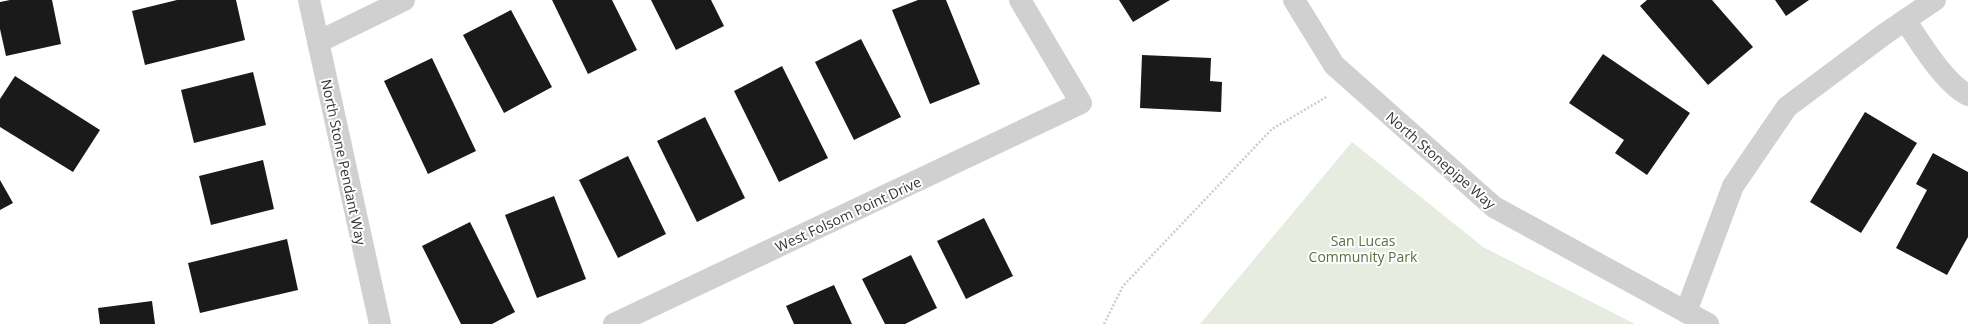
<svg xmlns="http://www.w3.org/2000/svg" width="1968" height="324" font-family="'Open Sans',sans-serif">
	<rect width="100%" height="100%" fill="#fff"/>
	<polygon fill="#e6ecdf" points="1352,142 1483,247 1635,324 1200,324"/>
	<g fill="#1a1a1a">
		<polygon points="10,0 52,0 61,44 6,56 0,29 0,2"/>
		<polygon points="177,0 236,0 245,40 145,65 132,11"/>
		<polygon points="552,0 612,0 637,50 588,74"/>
		<polygon points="651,0 711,0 724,26 676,50"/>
		<polygon points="918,0 946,0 980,84 930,104 892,10"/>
		<polygon points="1119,0 1170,0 1133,22"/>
		<polygon points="1647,0 1712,0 1753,47 1708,85 1640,6"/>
		<polygon points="1775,0 1809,0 1786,16"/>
		<polygon points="511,10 552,87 504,113 463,35"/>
		<polygon points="861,39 901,117 854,140 815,62"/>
		<polygon points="1603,54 1690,113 1647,175 1615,153 1624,140 1569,103"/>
		<polygon points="1142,55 1211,58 1210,81 1222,82 1221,112 1140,108"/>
		<polygon points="432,58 476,151 428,174 384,81"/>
		<polygon points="782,66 828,158 779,182 734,91"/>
		<polygon points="253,72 266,125 194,143 181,90"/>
		<polygon points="15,76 100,130 73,172 0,127 0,99"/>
		<polygon points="1865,112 1917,143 1861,233 1810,202"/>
		<polygon points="705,117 745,198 697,222 657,141"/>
		<polygon points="1933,153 1968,172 1968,237 1947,275 1896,248 1927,190 1916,184"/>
		<polygon points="628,156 666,234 618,258 579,180"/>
		<polygon points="263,160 274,209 211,225 199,176"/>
		<polygon points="0,180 13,203 0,210"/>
		<polygon points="554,196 586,279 537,298 505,215"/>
		<polygon points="984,218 1013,276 966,299 937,241"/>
		<polygon points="470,222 515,312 492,324 461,324 422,246"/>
		<polygon points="287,239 298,290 200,313 188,263"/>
		<polygon points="911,255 937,308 905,324 885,324 862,279"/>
		<polygon points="834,285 852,324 794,324 786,306"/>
		<polygon points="152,301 155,324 100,324 98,308"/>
	</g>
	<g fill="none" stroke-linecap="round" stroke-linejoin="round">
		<polyline stroke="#cdcdcd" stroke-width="2.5" stroke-dasharray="2 2" stroke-linecap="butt" points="1104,324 1123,286 1272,129 1328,96"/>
		<g stroke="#d0d0d0" stroke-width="22">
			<polyline points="309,0 380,324"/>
			<polyline points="1294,0 1334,65 1494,207 1708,324"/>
			<path d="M1905,20C1920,42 1944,83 1968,95"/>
			<polyline points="318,42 404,0"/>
			<polyline points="1686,312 1733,186 1787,107 1886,33 1935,0"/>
			<polyline points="614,324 1081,103 1020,0"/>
		</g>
	</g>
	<g text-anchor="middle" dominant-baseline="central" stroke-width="4" stroke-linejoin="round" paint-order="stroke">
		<g font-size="14" fill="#333" stroke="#fff">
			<text transform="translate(1441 160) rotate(41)">North Stonepipe Way</text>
			<text transform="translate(344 162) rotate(78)">North Stone Pendant Way</text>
			<text transform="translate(848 214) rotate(-25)">West Folsom Point Drive</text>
		</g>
		<g font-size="14" fill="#56703f" stroke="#fff">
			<text x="1363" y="240">San Lucas<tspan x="1363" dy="16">Community Park</tspan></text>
		</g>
	</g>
</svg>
